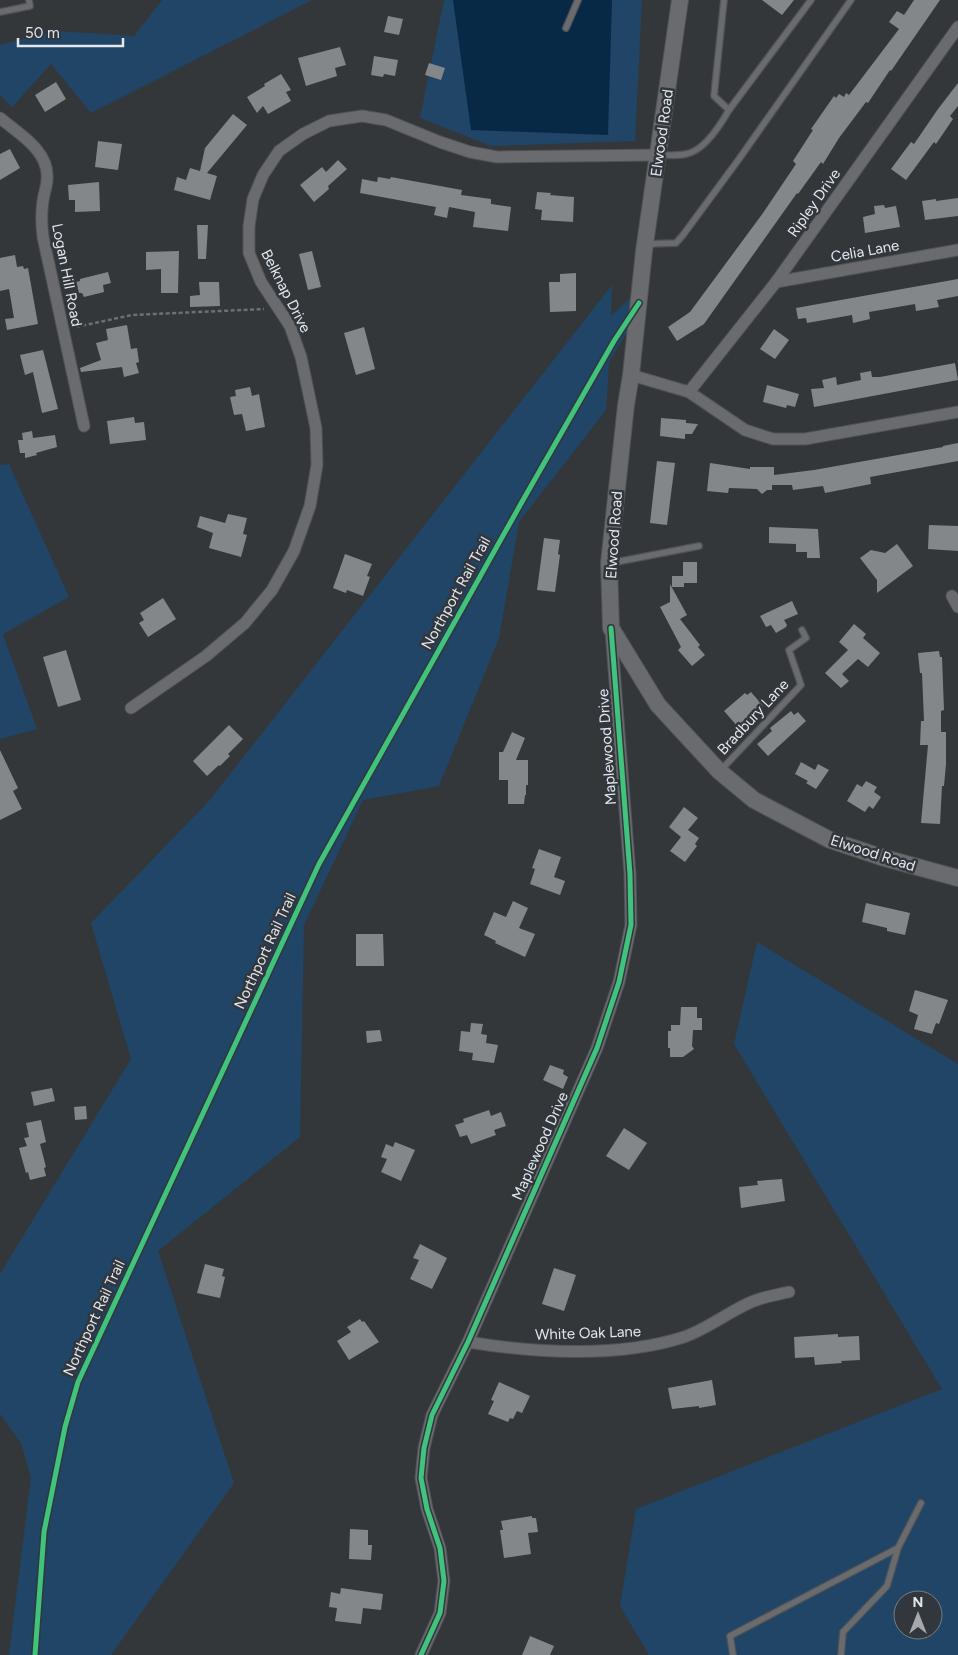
<svg xmlns="http://www.w3.org/2000/svg" width="958" height="1655" font-family="Figtree,sans-serif">
	<rect width="100%" height="100%" fill="#34373a"/>
	<g fill="#204567" fill-rule="evenodd">
		<polygon points="162,0 312,0 91,113 51,64 12,107 0,95 0,45 56,31 134,36"/>
		<polygon points="444,0 642,0 635,141 491,146 420,118"/>
		<polygon points="612,285 611,316 640,289 636,318 609,362 606,410 519,522 499,638 439,786 363,800 304,925 300,1137 158,1251 234,1483 111,1655 9,1655 31,1477 21,1443 0,1414 0,1274 131,1059 91,923 209,801"/>
		<polygon points="9,464 69,597 3,634 37,729 0,739 0,465"/>
		<path d="M757,942L958,1064V1655H649L620,1606L636,1509L942,1389L734,1044ZM903,1600H933V1630H903Z"/>
	</g>
	<polygon fill="#072946" points="453,0 612,0 608,135 471,130"/>
	<g fill="#84878a">
		<polygon points="762,0 794,0 782,15"/>
		<polygon points="914,0 940,0 891,71 890,70 868,103 866,102 839,138 823,164 821,162 798,194 797,193 704,324 677,341 668,327 690,312 763,213 796,164 793,161 813,130 811,129 834,96 836,98 839,94 844,97 846,93 849,95 899,29 889,22 897,11 904,15"/>
		<polygon points="388,16 403,19 399,35 384,32"/>
		<polygon points="340,47 346,65 335,68 337,76 306,86 298,58"/>
		<polygon points="374,56 398,60 395,76 384,74 383,77 371,75"/>
		<polygon points="429,63 445,68 441,80 425,75"/>
		<polygon points="281,74 291,90 286,92 291,101 268,114 263,106 257,113 247,97 265,86 264,84"/>
		<polygon points="56,82 66,99 45,112 35,95"/>
		<polygon points="958,83 958,106 950,116 953,119 936,144 934,142 906,180 891,169 911,142 914,144 938,109"/>
		<polygon points="233,114 247,125 207,173 217,176 210,200 174,190 177,177 186,180 190,168 200,171 205,148"/>
		<polygon points="98,141 122,144 118,170 95,167"/>
		<polygon points="10,149 20,168 0,180 0,154"/>
		<polygon points="338,160 347,169 328,186 329,189 314,202 300,185 322,167 326,172"/>
		<polygon points="378,177 390,179 391,177 462,190 461,195 491,199 491,204 511,207 508,231 473,227 475,212 449,207 447,218 434,215 436,207 360,193 362,179 377,182"/>
		<polygon points="99,182 100,211 75,212 75,200 69,200 68,185"/>
		<polygon points="537,192 551,193 550,195 574,197 573,222 541,220 542,210 535,209"/>
		<polygon points="958,198 958,216 925,220 922,201 936,199 936,201"/>
		<polygon points="884,205 885,208 896,206 900,227 865,233 863,217 875,214 874,206"/>
		<polygon points="197,225 208,225 206,259 198,259"/>
		<polygon points="179,251 178,293 161,293 161,269 146,270 146,252"/>
		<polygon points="312,251 321,287 308,290 299,254"/>
		<polygon points="15,255 17,267 23,266 24,269 28,268 38,324 7,330 5,319 14,318 9,289 0,291 0,258"/>
		<polygon points="108,272 111,283 103,285 104,292 84,297 82,293 79,293 76,282 80,281 80,279"/>
		<polygon points="576,273 576,311 550,312 549,282 560,282 560,274"/>
		<polygon points="958,279 958,296 937,300 939,307 916,311 915,304 869,312 870,319 853,323 852,315 807,323 806,318 798,319 796,308"/>
		<polygon points="199,282 219,282 220,306 190,307 190,296 200,295"/>
		<polygon points="127,325 131,349 137,348 139,362 136,363 139,373 124,377 122,367 81,372 80,368 101,360 96,343 108,340 106,329"/>
		<polygon points="364,327 375,369 356,375 344,333"/>
		<polygon points="774,329 789,340 775,359 760,349"/>
		<polygon points="43,350 58,409 42,413 33,372 25,375 20,355"/>
		<polygon points="955,363 958,380 814,407 811,389 824,388 822,380 836,377 837,385 861,380 860,373 871,371 872,377 880,377"/>
		<polygon points="767,385 799,394 795,407 787,405 786,408 763,402"/>
		<polygon points="250,387 252,396 259,394 265,427 246,431 242,414 234,415 230,397 236,396 235,390"/>
		<polygon points="134,417 135,423 144,422 146,440 110,444 107,421"/>
		<polygon points="661,418 686,420 686,423 698,424 692,434 685,434 685,439 660,436"/>
		<polygon points="32,431 33,438 55,435 57,447 36,453 37,455 25,458 25,453 20,453 18,440 23,440 22,433"/>
		<polygon points="958,443 958,461 870,477 871,484 825,493 823,486 793,490 792,485 772,485 772,490 767,490 762,494 757,489 729,488 728,493 707,491 710,463 750,469 750,467 774,467 774,475 814,470 943,447 943,446"/>
		<polygon points="657,461 675,463 667,525 650,523"/>
		<polygon points="228,514 247,518 243,534 247,535 241,557 209,548 213,533 197,527 200,516 225,523"/>
		<polygon points="929,525 958,526 958,551 928,549"/>
		<polygon points="769,527 818,529 820,558 807,558 807,552 796,552 796,544 769,543"/>
		<polygon points="544,538 560,540 558,554 560,555 555,592 537,590"/>
		<polygon points="897,544 913,566 877,593 877,580 860,558 871,550 885,553"/>
		<polygon points="345,554 372,564 367,576 370,577 363,596 347,590 346,593 333,588"/>
		<polygon points="683,562 697,562 697,583 684,583 684,587 672,587 672,576 683,576"/>
		<polygon points="670,584 687,615 680,619 700,645 698,647 705,655 692,666 678,650 681,647 660,607 670,602"/>
		<polygon points="163,598 176,619 148,637 139,623 144,620 140,613"/>
		<polygon points="792,601 798,614 784,620 787,625 786,627 776,633 771,625 766,627 760,616"/>
		<polygon points="854,624 866,634 863,638 880,653 868,667 858,659 842,674 849,681 841,688 825,673 848,650 839,642"/>
		<polygon points="66,650 81,700 58,707 43,657"/>
		<polygon points="939,651 940,657 942,657 944,710 941,711 941,732 946,732 946,764 944,786 942,786 940,824 921,823 928,745 920,745 921,721 924,721 922,673 920,673 918,653"/>
		<polygon points="751,692 763,706 738,727 724,711 745,693 747,695"/>
		<polygon points="791,711 794,715 798,712 806,721 768,756 757,744 772,731 770,728"/>
		<polygon points="229,725 243,739 228,754 230,756 220,766 219,765 207,776 193,761"/>
		<polygon points="512,732 525,738 516,760 528,760 528,785 526,785 526,795 525,795 524,804 508,804 508,780 499,780 499,752 503,752"/>
		<polygon points="0,750 18,788 13,791 22,809 0,820"/>
		<polygon points="801,762 815,770 818,764 829,770 816,789 806,783 808,781 795,774"/>
		<polygon points="866,781 877,787 874,792 881,797 873,809 869,806 865,812 847,801 857,784 862,787"/>
		<polygon points="684,807 698,818 688,830 699,838 695,844 697,846 685,862 670,851 681,837 669,827"/>
		<polygon points="539,849 561,857 554,877 565,881 560,895 530,884 535,869 532,868"/>
		<polygon points="513,901 528,908 519,928 535,934 525,957 495,943 496,941 484,935 494,912 506,917"/>
		<polygon points="866,903 910,913 905,935 887,931 887,928 862,922"/>
		<polygon points="356,934 383,934 384,966 356,966"/>
		<polygon points="915,990 948,1000 939,1024 936,1023 932,1034 914,1029 918,1015 909,1011"/>
		<polygon points="681,1007 697,1007 697,1018 702,1018 702,1030 693,1030 692,1046 694,1049 683,1057 670,1057 670,1048 668,1048 668,1031 671,1031 671,1025 680,1025"/>
		<polygon points="471,1023 483,1024 481,1034 487,1035 486,1043 498,1045 494,1063 472,1060 473,1053 459,1051 461,1031 470,1032"/>
		<polygon points="380,1030 382,1041 367,1043 366,1031"/>
		<polygon points="550,1065 564,1070 563,1074 568,1077 563,1089 543,1080"/>
		<polygon points="52,1088 55,1101 34,1106 31,1092"/>
		<polygon points="86,1106 87,1119 75,1120 74,1107"/>
		<polygon points="489,1110 491,1116 501,1112 506,1126 494,1130 496,1135 471,1144 467,1135 460,1137 455,1125 464,1122 463,1119"/>
		<polygon points="41,1120 46,1142 40,1144 46,1167 44,1168 46,1176 30,1180 28,1172 26,1173 19,1148 27,1146 24,1138 29,1137 26,1123"/>
		<polygon points="624,1128 647,1143 629,1170 606,1156"/>
		<polygon points="395,1142 415,1150 401,1181 381,1172 387,1159 381,1157 386,1144 393,1147"/>
		<polygon points="782,1179 785,1201 741,1208 739,1187 758,1185 757,1181"/>
		<polygon points="420,1244 447,1258 432,1289 410,1279 419,1260 413,1258"/>
		<polygon points="205,1264 224,1269 222,1276 225,1277 220,1298 197,1293"/>
		<polygon points="554,1268 576,1275 564,1311 542,1304"/>
		<polygon points="360,1319 362,1322 364,1321 379,1342 349,1360 337,1341 351,1332 347,1327"/>
		<polygon points="838,1334 838,1337 859,1336 860,1360 841,1361 842,1363 815,1365 814,1357 795,1358 794,1337"/>
		<polygon points="712,1380 716,1405 699,1408 699,1406 672,1409 668,1388"/>
		<polygon points="499,1382 530,1396 522,1413 517,1411 513,1419 510,1418 508,1422 488,1414 494,1401 491,1400"/>
		<polygon points="532,1516 532,1518 536,1518 538,1532 528,1533 531,1554 504,1558 500,1530 503,1530 501,1521"/>
		<polygon points="350,1529 368,1530 368,1545 372,1545 371,1560 349,1559"/>
		<polygon points="341,1588 383,1594 381,1610 363,1608 361,1624 335,1621 337,1608 329,1607 331,1592 340,1594"/>
		<polygon points="530,1636 554,1646 550,1655 522,1655"/>
	</g>
	<g fill="none" stroke-linecap="round" stroke-linejoin="round">
		<defs>
			<g id="service">
				<polyline points="724,0 714,96 729,110 811,0"/>
				<polyline points="0,12 30,6 29,0"/>
				<polyline points="566,28 578,0"/>
				<path d="M659,155C668,155 678,156 686,154C704,151 721,124 729,110"/>
				<polyline points="646,244 676,243 683,235 739,159 851,0"/>
				<polyline points="611,563 699,546"/>
				<polyline points="721,770 801,685 789,650 806,638 802,630"/>
				<polyline points="733,1655 730,1636 898,1548"/>
				<polyline points="841,1655 843,1632 887,1586 898,1548 921,1503"/>
			</g>
			<g id="minor">
				<path d="M0,118C19,134 50,151 47,180C47,183 46,187 45,191C41,206 41,221 43,237L84,426"/>
				<polyline points="776,282 958,250"/>
				<polyline points="631,375 689,392 745,430 773,439 805,439 958,412"/>
				<polyline points="689,392 776,282 958,27"/>
				<polyline points="952,596 958,607"/>
				<polyline points="131,708 206,656 245,623 272,590 294,551 310,506 317,465 316,428 301,357 290,326 261,282 249,253 249,226 253,199 263,175 279,151 303,134 329,121 362,116 386,120 440,142 470,152 497,157 659,155"/>
				<path d="M468,1342C535,1353 619,1358 684,1337C707,1329 727,1313 749,1303C761,1297 776,1295 789,1292"/>
				<polyline points="421,1655 440,1613 444,1581 440,1548 427,1509 421,1478 424,1448 432,1415 468,1342 597,1048 619,982 631,925 630,874 611,630"/>
			</g>
			<polyline id="secondary" points="680,0 644,251 631,375 626,405 609,563 611,628 658,705 719,771 754,800 830,840 881,857 958,878"/>
		</defs>
		<use href="#service" stroke="#505356" stroke-width="8"/>
		<use href="#minor" stroke="#505356" stroke-width="13"/>
		<use href="#secondary" stroke="#505356" stroke-width="18"/>
		<polyline stroke="#6d6f71" stroke-width="2.5" stroke-dasharray="4 2.5" stroke-linecap="butt" points="76,327 132,315 264,309"/>
		<use href="#service" stroke="#696b6e" stroke-width="5.5"/>
		<use href="#minor" stroke="#696b6e" stroke-width="11"/>
		<use href="#secondary" stroke="#696b6e" stroke-width="16"/>
		<defs>
			<g id="cycleway">
				<polyline points="35,1655 44,1532 65,1427 78,1382 319,864 523,500 614,341 639,303"/>
				<polyline points="421,1655 440,1613 444,1581 440,1548 427,1509 421,1478 424,1448 432,1415 468,1342 597,1048 619,982 631,925 630,874 611,628"/>
			</g>
		</defs>
		<use href="#cycleway" stroke="#31373d" stroke-width="8"/>
		<use href="#cycleway" stroke="#40c37c" stroke-width="5"/>
	</g>
	<g text-anchor="middle" dominant-baseline="central" stroke-width="5" stroke-linejoin="round" paint-order="stroke">
		<g font-size="15" fill="#e3e7ea" stroke="#31373d">
			<text transform="translate(662 133) rotate(-82)">Elwood Road</text>
			<text transform="translate(814 203) rotate(-55)">Ripley Drive</text>
			<text transform="translate(865 251) rotate(-10)">Celia Lane</text>
			<text transform="translate(67 275) rotate(79)">Logan Hill Road</text>
			<text transform="translate(286 291) rotate(63)">Belknap Drive</text>
			<text transform="translate(614 535) rotate(-86)">Elwood Road</text>
			<text transform="translate(456 593) rotate(-61)">Northport Rail Trail</text>
			<text transform="translate(753 717) rotate(-47)">Bradbury Lane</text>
			<text transform="translate(607 747) rotate(-94)">Maplewood Drive</text>
			<text transform="translate(873 853) rotate(18)">Elwood Road</text>
			<text transform="translate(265 951) rotate(-65)">Northport Rail Trail</text>
			<text transform="translate(540 1146) rotate(-66)">Maplewood Drive</text>
			<text transform="translate(94 1318) rotate(-65)">Northport Rail Trail</text>
			<text transform="translate(588 1333) rotate(-2)">White Oak Lane</text>
		</g>
	</g>
	<g transform="translate(918 1615)"><circle r="24" fill="#31373d" stroke="#787d82"/>
	<path d="M0-4L9 19L0 12L-9 19Z" fill="#a6a9ac"/>
	<text y="-8" font-size="14" font-weight="bold" text-anchor="middle" fill="#e3e7ea">N</text>
	</g>
	<path d="M18 38v8h105v-8" fill="none" stroke="#e3e7ea" stroke-width="2.5"/>
	<text x="25" y="38" font-size="15" fill="#e3e7ea" stroke="#31373d" stroke-width="4" paint-order="stroke">50 m</text>
</svg>
